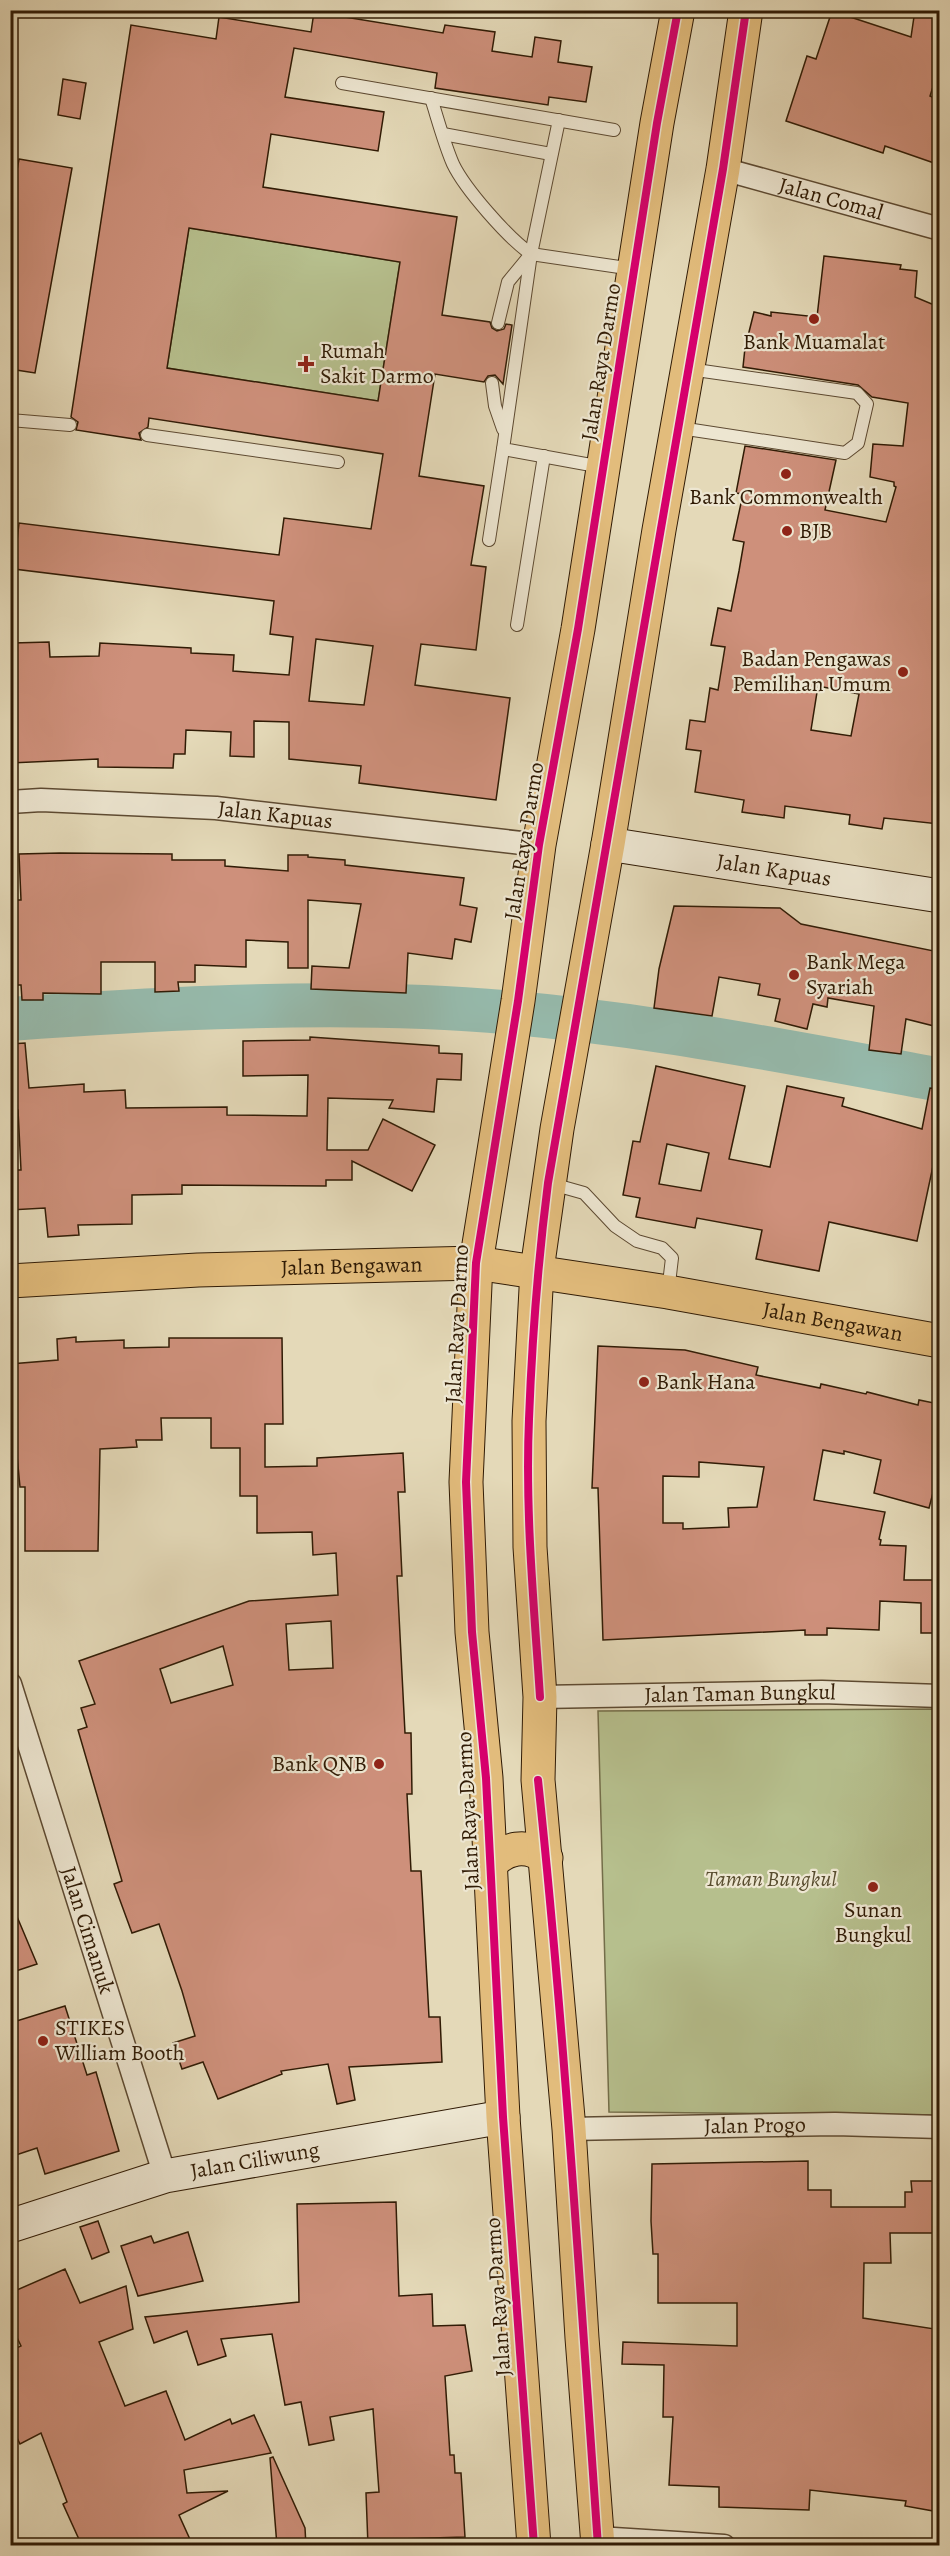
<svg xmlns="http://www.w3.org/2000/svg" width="950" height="2556" font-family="Alegreya,serif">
	<rect width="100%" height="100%" fill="#e4d9b8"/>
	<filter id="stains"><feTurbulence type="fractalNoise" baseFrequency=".00333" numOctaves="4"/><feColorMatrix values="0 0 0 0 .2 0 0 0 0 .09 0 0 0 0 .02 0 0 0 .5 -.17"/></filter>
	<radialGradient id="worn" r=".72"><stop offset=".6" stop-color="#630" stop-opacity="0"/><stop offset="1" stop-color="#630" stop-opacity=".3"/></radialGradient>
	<g fill="#b6bf8d" stroke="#736d49" stroke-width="1.5">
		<polygon points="189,228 400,262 378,401 167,368"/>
		<polygon points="939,1709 939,2115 609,2112 598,1711"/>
	</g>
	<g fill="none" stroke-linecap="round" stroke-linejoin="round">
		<path stroke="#96baac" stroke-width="44" d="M10,1019C148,1009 286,1002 424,1007C597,1014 769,1048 940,1080"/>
	</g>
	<g fill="#ce907b" stroke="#301b05" stroke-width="1.5" fill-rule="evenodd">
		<polygon points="915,10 939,10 939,68 930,96 939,100 939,149 934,163 885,146 883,153 786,121 807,56 816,59 832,11 911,37"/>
		<path d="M314,12L443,33L445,25L495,32L492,51L532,57L535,37L561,41L558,62L592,67L586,102L549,97L548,105L435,88L437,73L294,48L285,97L384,112L378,151L271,134L263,187L457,217L442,315L490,322L492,328L497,331L504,329L506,324L512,325L503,384L495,375L488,376L484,382L435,374L419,476L484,486L471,565L486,567L476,650L421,644L415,685L510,698L496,800L359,783L361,766L289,759V722L254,721V757L230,756L231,732L186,730L185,754H174L173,768L98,767V759L10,763L13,643L49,642L50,657L99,656L100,643L191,648V653L234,655L233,671L289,675L293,637L270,634L274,601L14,569L19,523L279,555L284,518L371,529L383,454L149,418L148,427L139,433L141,440L76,430L78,422L71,417L131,25L216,39L219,17L311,32ZM189,228L400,262L378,401L167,368ZM316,639L373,646L364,705L309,701Z"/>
		<polygon points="63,79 86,83 80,119 58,115"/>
		<polygon points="19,159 72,168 35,373 10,369 10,209"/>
		<path d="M824,256L901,265L900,269L917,271L915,297L939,307V824L884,818L882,829L849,824L850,815L785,806L784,818L742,812L744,800L695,792L701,751L686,749L690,720L705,722L710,688L718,690L725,647L711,645L718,608L731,611L739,571L744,542L733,540L743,494L736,493L745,446L836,460L825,510L886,522L896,487L894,486V482L870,477L873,444L903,446L908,403L872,397L858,385L743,367L745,348L754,312L771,316V312L817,317ZM818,686L859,694L851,736L811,730Z"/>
		<polygon points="60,853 172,854 172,860 225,860 225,866 288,871 288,855 308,855 308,857 345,860 345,865 464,878 460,905 477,908 471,942 455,939 452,959 408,953 406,993 311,989 312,966 349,968 361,904 308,900 308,968 288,968 288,942 246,940 246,967 195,965 195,982 178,982 179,991 155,992 155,962 101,962 101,994 43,993 43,1000 22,1000 21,985 10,985 10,917 16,916 15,900 21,900 19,854"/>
		<polygon points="674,906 780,908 801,924 939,952 939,1003 934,1026 906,1019 901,1054 869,1050 874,1006 828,998 827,1007 813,1004 807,1029 775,1021 780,999 758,995 760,984 719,977 712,1016 654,1008 659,969"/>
		<polygon points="310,1037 439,1046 439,1053 462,1054 461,1080 437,1079 434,1112 389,1108 393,1100 328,1098 327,1150 368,1150 383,1119 435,1145 412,1191 352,1161 352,1180 326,1180 326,1186 182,1185 182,1194 132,1195 132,1224 78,1225 79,1235 48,1237 45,1208 10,1210 10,1170 21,1170 18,1110 11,1111 10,1044 25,1043 29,1088 84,1084 84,1092 125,1090 126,1108 227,1107 227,1115 307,1116 308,1075 243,1076 243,1041 310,1040"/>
		<path d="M656,1066L745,1086L729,1159L770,1167L787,1086L844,1098L842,1106L922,1129L930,1088L939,1089V1138L917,1241L829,1222L819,1271L756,1259L762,1230L697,1218L695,1228L636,1217L640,1198L623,1195L633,1141L640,1142ZM667,1144L709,1153L701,1191L659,1184Z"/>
		<path d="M76,1337V1342L124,1340V1348L169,1347V1338H282L283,1424H265V1467L317,1466V1458L403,1453L405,1492H398L402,1576H397L405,1733H411L412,1794H407L411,1871H421L429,2017H440L442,2062L349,2067L355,2100L337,2104L328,2064L281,2071L282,2074L218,2099L203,2062L182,2069L173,2043L195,2036L182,1991L159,1924L132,1933L114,1884L122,1881L78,1730L87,1727L81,1708L95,1704L79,1661L249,1601L338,1595L336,1553L313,1555L312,1532L257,1533V1496H240V1448H211V1418H161L162,1440H136L137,1447L100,1449L98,1551H25V1487H20L16,1445L10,1446V1364L58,1360L57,1339ZM331,1621L333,1668L289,1670L286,1624ZM223,1646L233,1685L171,1703L160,1669Z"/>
		<path d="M598,1346L685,1350L758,1367L756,1375L820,1388L821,1384L866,1394L867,1392L918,1405L919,1400L939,1404V1470L929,1508L874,1493L881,1460L844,1451V1454L823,1450L814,1500L885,1512L879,1539L881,1540L880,1545L906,1546L904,1580H939V1633H921V1603L880,1601L879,1630L827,1628V1635H805V1630L603,1640L598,1488H592ZM699,1462L764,1467L757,1507L728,1508L729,1527L683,1529V1523H663V1476L699,1477Z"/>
		<polygon points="10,1900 37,1964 10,1973"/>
		<polygon points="65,2006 87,2075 96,2072 119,2151 45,2174 37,2148 10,2157 10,2023"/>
		<polygon points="808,2161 808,2190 831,2190 831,2207 905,2207 905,2192 912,2192 911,2181 939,2181 939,2233 890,2233 891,2263 864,2263 863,2318 935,2329 934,2333 939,2333 939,2512 905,2506 906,2501 810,2490 809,2510 719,2507 719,2487 669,2485 673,2417 663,2417 664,2365 622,2364 623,2342 737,2346 737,2303 658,2303 658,2254 653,2254 651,2221 652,2164"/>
		<polygon points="396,2202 399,2296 432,2294 433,2326 465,2325 472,2371 445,2376 450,2455 454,2455 455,2473 461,2473 465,2537 400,2539 400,2546 368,2546 366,2493 379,2492 373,2409 330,2417 334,2440 309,2445 301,2402 285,2405 272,2334 221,2339 226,2356 198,2365 187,2331 154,2343 145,2317 299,2302 297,2204"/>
		<polygon points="98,2221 109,2252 92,2259 80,2227"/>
		<polygon points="188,2232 203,2281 138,2296 121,2246 151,2236 154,2243"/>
		<polygon points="65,2269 80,2303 126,2286 133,2329 99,2342 125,2406 166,2391 185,2440 230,2419 232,2424 254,2415 271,2453 184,2470 187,2493 228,2491 179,2515 193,2546 82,2546 63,2504 67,2502 41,2433 20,2444 10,2423 10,2351 21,2346 10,2323 10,2293"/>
		<polygon points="273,2457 305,2528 306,2546 277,2546 270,2458"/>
	</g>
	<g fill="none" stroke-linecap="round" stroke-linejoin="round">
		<defs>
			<g id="lane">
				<polyline points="342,83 614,130"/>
				<path d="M431,98C438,120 444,143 453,164C465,189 508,238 531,254L503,449L602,467"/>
				<polyline points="443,134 551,154"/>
				<polyline points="531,254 633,269"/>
				<polyline points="498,323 508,282 531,254 559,120"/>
				<polyline points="492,383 495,406 503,429"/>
				<polyline points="10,420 70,425"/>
				<polyline points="680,428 845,453 858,443 867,404 857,393 689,369"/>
				<polyline points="147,435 338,462"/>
				<polyline points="489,540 503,449"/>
				<polyline points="517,625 544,456"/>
				<polyline points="552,1184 584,1193 615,1226 637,1241 662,1248 672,1258 668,1292"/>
			</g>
			<g id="street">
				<path id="s1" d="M723,169L940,229"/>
				<path id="s2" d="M10,802L41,800L216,808L539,845"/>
				<path id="s3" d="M10,1684L165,2176"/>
				<path id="s4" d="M540,1697L822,1692L940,1696"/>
				<path id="s5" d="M569,2129L835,2124L940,2127"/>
				<polyline points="598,2538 724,2546"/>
			</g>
			<g id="secondary">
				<path id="s6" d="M608,844L940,896"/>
				<path id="s7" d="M10,2226L165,2176L503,2117"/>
			</g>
			<g id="primary">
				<path id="s8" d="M10,1281L198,1270L476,1263L668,1292L940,1341"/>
				<path d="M490,1865C505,1847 527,1843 546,1858"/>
				<polyline points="534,2546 503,2117 486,1778 472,1632 466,1482 476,1263 518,1001 539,845 578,629 657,123 678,10"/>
				<polyline points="598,2546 582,2338 569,2129 538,1780 540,1697 530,1547 529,1421 537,1270 557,1129 608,844 659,530 723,169 746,10"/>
			</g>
		</defs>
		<use href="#lane" stroke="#5d4a32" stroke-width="14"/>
		<use href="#street" stroke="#5d4a32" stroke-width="25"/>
		<use href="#secondary" stroke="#301b05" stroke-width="35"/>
		<use href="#primary" stroke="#301b05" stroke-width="35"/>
		<use href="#lane" stroke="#ede6d1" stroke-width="12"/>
		<use href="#street" stroke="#ede6d1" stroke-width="22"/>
		<use href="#secondary" stroke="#ede6d1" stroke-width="33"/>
		<use href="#primary" stroke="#e2bc7c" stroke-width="33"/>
		<defs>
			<g id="cycleway">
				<path d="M540,1697C534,1605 525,1512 529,1419C532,1340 538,1261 548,1183L723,169L746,10"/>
				<path d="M538,1780C565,2035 580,2290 598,2546"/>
				<polyline points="534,2546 503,2117 486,1778 472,1632 466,1482 476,1263 518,1001 539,845 578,629 657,123 678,10"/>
			</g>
		</defs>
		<use href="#cycleway" stroke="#ede6d1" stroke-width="11"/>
		<use href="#cycleway" stroke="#d6006c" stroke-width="8"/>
	</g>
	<g fill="#8f2418" stroke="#ede6d1" stroke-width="2">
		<circle cx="814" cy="319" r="6"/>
		<path d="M303 355h6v6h6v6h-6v6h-6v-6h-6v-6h6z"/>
		<circle cx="786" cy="474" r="6"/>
		<circle cx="787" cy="531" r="6"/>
		<circle cx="903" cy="672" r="6"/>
		<circle cx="794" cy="975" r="6"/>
		<circle cx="644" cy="1382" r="6"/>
		<circle cx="379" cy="1764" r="6"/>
		<circle cx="873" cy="1887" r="6"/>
		<circle cx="43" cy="2041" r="6"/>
	</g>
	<g text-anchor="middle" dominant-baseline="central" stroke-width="4.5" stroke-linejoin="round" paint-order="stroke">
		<g font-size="22" fill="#301b05" stroke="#ede6d1">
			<text stroke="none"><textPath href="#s1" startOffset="112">Jalan Comal</textPath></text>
			<text transform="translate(601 362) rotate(-81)">Jalan Raya Darmo</text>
			<text stroke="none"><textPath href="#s2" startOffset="266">Jalan Kapuas</textPath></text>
			<text transform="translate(524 841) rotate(-81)">Jalan Raya Darmo</text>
			<text stroke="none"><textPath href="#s6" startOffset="168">Jalan Kapuas</textPath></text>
			<text stroke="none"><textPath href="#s8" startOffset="342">Jalan Bengawan</textPath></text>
			<text stroke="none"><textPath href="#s8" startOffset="828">Jalan Bengawan</textPath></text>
			<text transform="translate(457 1324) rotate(-87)">Jalan Raya Darmo</text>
			<text stroke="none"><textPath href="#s4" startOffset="200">Jalan Taman Bungkul</textPath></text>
			<text transform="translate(468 1811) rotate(-93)">Jalan Raya Darmo</text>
			<text stroke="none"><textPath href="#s3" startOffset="258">Jalan Cimanuk</textPath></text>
			<text stroke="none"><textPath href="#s5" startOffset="186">Jalan Progo</textPath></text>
			<text stroke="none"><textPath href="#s7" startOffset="254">Jalan Ciliwung</textPath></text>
			<text transform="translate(498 2297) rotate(-94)">Jalan Raya Darmo</text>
		</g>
		<g font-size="22" fill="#301b05" stroke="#ede6d1" text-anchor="start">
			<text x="814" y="342" text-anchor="middle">Bank Muamalat</text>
			<text x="320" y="351">Rumah<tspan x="320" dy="25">Sakit Darmo</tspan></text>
			<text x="786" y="497" text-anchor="middle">Bank Commonwealth</text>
			<text x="799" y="531">BJB</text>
			<text x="891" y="659" text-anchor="end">Badan Pengawas<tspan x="891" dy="25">Pemilihan Umum</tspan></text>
			<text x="806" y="962">Bank Mega<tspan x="806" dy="25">Syariah</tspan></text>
			<text x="656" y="1382">Bank Hana</text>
			<text x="367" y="1764" text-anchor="end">Bank QNB</text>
			<text x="873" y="1910" text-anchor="middle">Sunan<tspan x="873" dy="25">Bungkul</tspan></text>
			<text x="55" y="2028">STIKES<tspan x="55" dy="25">William Booth</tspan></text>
		</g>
		<g font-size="22" font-style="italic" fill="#584c2e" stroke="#ede6d1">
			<text x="771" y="1879">Taman Bungkul</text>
		</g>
	</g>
	<rect width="950" height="2556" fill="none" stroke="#e4d9b8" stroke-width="36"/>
	<rect x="12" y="12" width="926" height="2532" fill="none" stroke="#301b05" stroke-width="3"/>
	<rect x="18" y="18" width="914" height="2520" fill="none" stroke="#301b05" stroke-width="1.5"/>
	<rect width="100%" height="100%" filter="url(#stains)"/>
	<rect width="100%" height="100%" fill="url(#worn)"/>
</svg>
